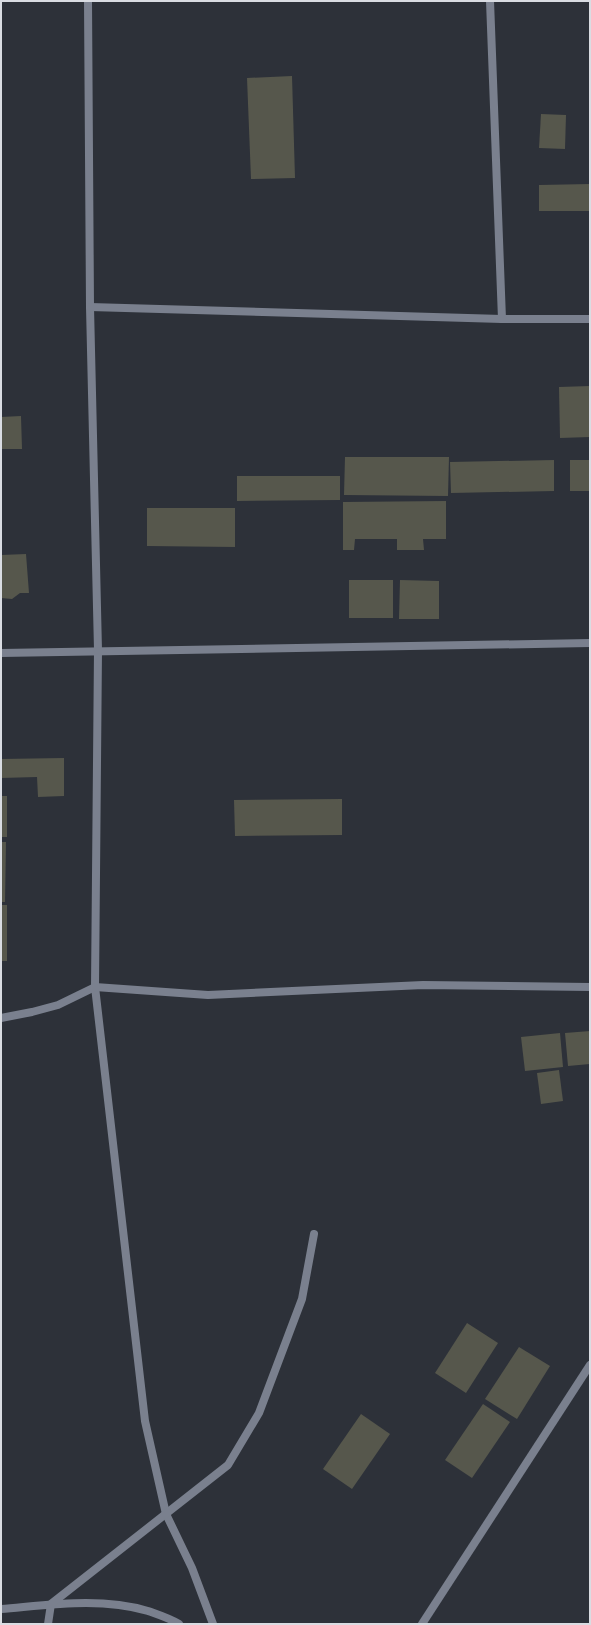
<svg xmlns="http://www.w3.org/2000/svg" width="591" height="1625" font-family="'Alegreya Sans',sans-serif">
	<rect width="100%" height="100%" fill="#2d3139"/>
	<g fill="#56574c">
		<polygon points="292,76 295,178 251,179 247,78"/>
		<polygon points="541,114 566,115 565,149 539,148"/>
		<polygon points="590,184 590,211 539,211 539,185"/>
		<polygon points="590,386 590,437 560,438 559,387"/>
		<polygon points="21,416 22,449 1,449 1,417"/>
		<polygon points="345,457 449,457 448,496 344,495"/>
		<polygon points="554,460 554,491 451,493 450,462"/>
		<rect x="570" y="460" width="20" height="31"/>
		<polygon points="237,476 340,476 340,500 237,501"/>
		<polygon points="446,501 446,539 423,539 424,550 397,550 397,539 355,539 354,550 343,550 343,502"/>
		<polygon points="147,508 235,508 235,547 147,546"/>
		<polygon points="26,554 29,593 20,593 12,599 1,598 1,555"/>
		<rect x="349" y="580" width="44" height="38"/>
		<polygon points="400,580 439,581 439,619 399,619"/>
		<polygon points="64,758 64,796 38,797 37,777 1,778 1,759"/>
		<rect x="1" y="796" width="6" height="41"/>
		<polygon points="342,799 342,835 235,836 234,800"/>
		<polygon points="1,842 6,842 5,902 1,902"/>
		<rect x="1" y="905" width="6" height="56"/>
		<polygon points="590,1031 590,1064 568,1066 565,1033"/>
		<polygon points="560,1033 563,1067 525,1071 521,1037"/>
		<polygon points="559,1070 563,1101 541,1104 537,1073"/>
		<polygon points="467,1323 498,1343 466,1393 435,1373"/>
		<polygon points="519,1347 550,1366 517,1419 485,1399"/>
		<polygon points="483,1404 510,1422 472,1478 445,1460"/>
		<polygon points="361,1414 390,1434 352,1489 323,1469"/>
	</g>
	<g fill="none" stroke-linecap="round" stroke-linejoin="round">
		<g stroke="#7a808e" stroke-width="8">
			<polyline points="88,1 90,307 98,650 95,987 145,1421 166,1514 192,1568 213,1624"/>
			<polyline points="490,1 502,319"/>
			<polyline points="90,307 502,319 590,319"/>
			<polyline points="1,653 590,643"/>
			<polyline points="1,1018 32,1012 58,1005 95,987 208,995 423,985 590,987"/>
			<path d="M1,1609C50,1605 100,1597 148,1611C159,1615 169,1618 179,1624"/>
			<polyline points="48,1624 51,1604 228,1465 259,1413 302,1299 314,1234"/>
			<polyline points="422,1624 590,1365"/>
		</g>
	</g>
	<rect width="591" height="1625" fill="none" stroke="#d9dce2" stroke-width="4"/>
</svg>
